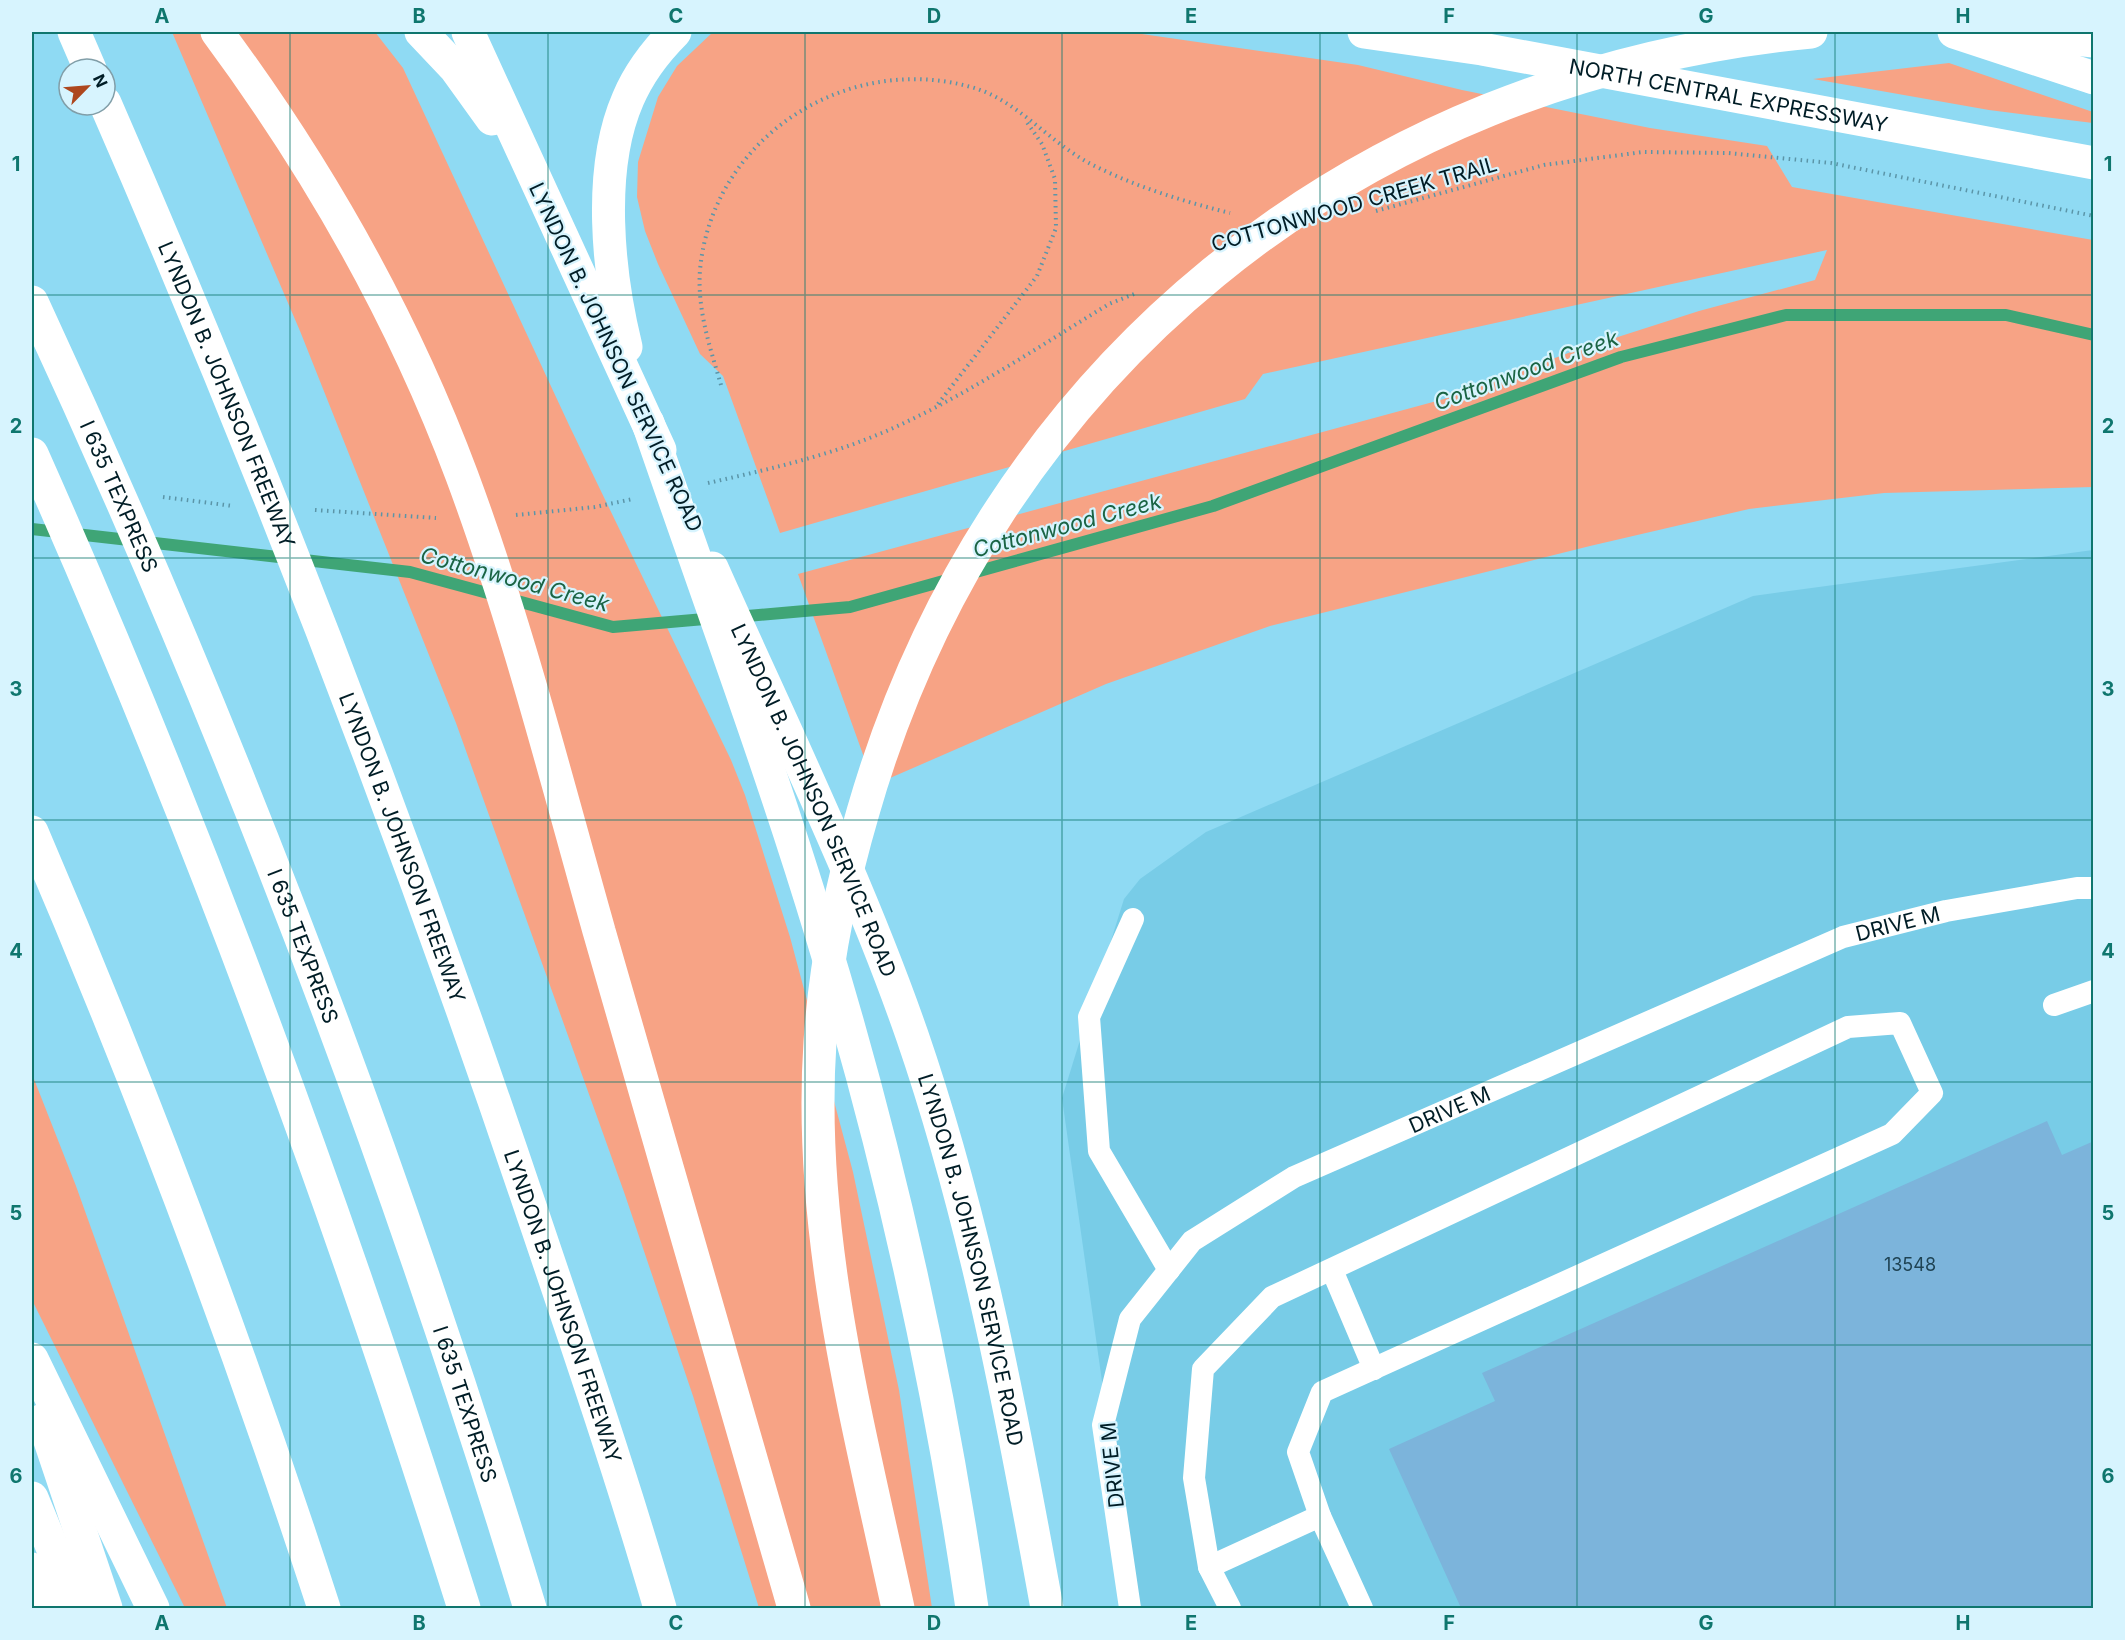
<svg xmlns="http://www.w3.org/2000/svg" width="2125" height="1640" font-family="Inter,sans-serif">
	<rect width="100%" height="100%" fill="#8fdaf3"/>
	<polygon fill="#78cce7" points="2093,550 2093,1608 1134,1608 1062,1098 1124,899 1140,879 1206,832 1753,596"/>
	<g fill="#f7a385">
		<polygon points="172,32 375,32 403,68 569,425 731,760 745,795 790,937 853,1172 899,1390 932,1608 759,1608 693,1396 624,1192 456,723 300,331"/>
		<polygon points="713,32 1128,32 1358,65 1462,90 1650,128 1767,146 1792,187 2093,240 2093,487 1884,493 1749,509 1590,546 1270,626 1106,684 874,785 798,574 1444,399 1571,352 1699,311 1815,280 1827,250 1263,374 1245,399 780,533 723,376 700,354 658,264 645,231 637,197 638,162 658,97 677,66"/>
		<polygon points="1949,63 2093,112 2093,123 1989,110 1813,79"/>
		<polygon points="32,1074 76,1186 227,1608 185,1608 32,1300"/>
	</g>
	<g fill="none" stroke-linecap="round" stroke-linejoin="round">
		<g stroke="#3fa576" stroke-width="12">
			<polyline points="32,529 410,572 613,627 716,618"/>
			<polyline points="736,617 850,607 1213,506 1621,357 1786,315 2006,315 2094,335"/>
		</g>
	</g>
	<polygon fill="#7cb4db" points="2047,1121 2062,1155 2094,1141 2094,1608 1461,1608 1389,1449 1495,1401 1482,1373"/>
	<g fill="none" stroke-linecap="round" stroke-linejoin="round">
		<g stroke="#5b95a8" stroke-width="4" stroke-dasharray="1.5 4.5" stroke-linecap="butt">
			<polyline points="1376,211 1544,165 1643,152 1728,153 1831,163 2094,216"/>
			<path d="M721,385C710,347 697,310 700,270C712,138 846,52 971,87C1016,99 1048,141 1089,163C1133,186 1182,201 1230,213"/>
			<polyline points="938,404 1037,276 1056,228 1055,179 1042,144 1026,121"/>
			<path d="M708,483C770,469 833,455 891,429C967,395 1038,347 1109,304L1134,294"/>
			<polyline points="163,497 233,506"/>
			<polyline points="315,510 436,518"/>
			<polyline points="516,515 595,507 633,499"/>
		</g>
		<g stroke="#fff" stroke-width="22">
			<polyline points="1133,919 1089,1017 1099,1151 1169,1270"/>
			<polyline points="2054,1005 2094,991"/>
			<polyline points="1332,1270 1374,1369"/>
			<polyline points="1209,1567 1194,1478 1203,1369 1272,1297 1848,1027 1900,1023 1932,1093 1892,1134 1322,1392 1298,1452 1320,1516"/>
			<path id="s1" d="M1130,1608L1103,1425L1130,1319L1192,1241L1294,1177L1843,937L1946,911L2077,888H2094"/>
			<polyline points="1230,1608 1209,1567 1320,1516 1362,1608"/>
		</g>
		<g stroke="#fff" stroke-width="33">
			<polyline points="421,32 456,69 492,119"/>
			<polyline points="468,32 660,450"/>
			<path id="s2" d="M1364,32L1482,49L2094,163"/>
			<path d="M626,347C608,273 597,170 628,99C639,73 656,51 675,32"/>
			<path id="s3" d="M712,568C780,721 857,877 912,1035C976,1221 1012,1415 1047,1608"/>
			<polyline points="32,1569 51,1608"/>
		</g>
		<g stroke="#fff" stroke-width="33">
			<polyline points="74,32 90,69"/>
			<path d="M217,32C317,167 403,318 462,476C517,624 556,779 599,931C664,1157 729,1383 794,1608"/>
			<polyline points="1954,32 2094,78"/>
			<polyline points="2006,32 2094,41"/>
			<path id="s4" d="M105,103C263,465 405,835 531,1209C576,1342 621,1474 660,1608"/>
			<path id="s5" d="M32,302C228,724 395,1163 530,1608"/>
			<path d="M648,423C706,593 769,761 821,933C889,1154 939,1380 972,1608"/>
			<path d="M32,454C199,829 341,1217 464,1608"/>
			<path d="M32,832C141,1086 239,1346 324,1608"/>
			<polyline points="32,1359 153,1608"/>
			<polyline points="43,1420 106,1608"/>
			<polyline points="32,1498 77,1608"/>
			<path d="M898,1608C858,1422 807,1234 820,1042C825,964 841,887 863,812C990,369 1355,76 1811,32"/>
		</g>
	</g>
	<path fill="none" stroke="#0f766e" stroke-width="1.5" stroke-opacity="0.55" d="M290,32V1608M548,32V1608M805,32V1608M1062,32V1608M1320,32V1608M1577,32V1608M1835,32V1608M32,295H2094M32,558H2094M32,820H2094M32,1082H2094M32,1345H2094"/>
	<g text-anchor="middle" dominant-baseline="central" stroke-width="4.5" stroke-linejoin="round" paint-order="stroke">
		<g font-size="18" fill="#1f4353">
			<text x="1910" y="1264">13548</text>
		</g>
		<g font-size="21" fill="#001d26" stroke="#d7f4fe">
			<text stroke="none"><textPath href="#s2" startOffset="370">NORTH CENTRAL EXPRESSWAY</textPath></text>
			<text transform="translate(1354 204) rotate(-16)">COTTONWOOD CREEK TRAIL</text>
			<text transform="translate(616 357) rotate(65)">LYNDON B. JOHNSON SERVICE ROAD</text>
			<text stroke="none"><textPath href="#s4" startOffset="316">LYNDON B. JOHNSON FREEWAY</textPath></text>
			<text stroke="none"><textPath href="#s5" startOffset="213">I 635 TEXPRESS</textPath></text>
			<text stroke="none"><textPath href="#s3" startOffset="254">LYNDON B. JOHNSON SERVICE ROAD</textPath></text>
			<text stroke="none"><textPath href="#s4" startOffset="802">LYNDON B. JOHNSON FREEWAY</textPath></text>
			<text stroke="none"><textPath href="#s1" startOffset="1170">DRIVE M</textPath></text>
			<text stroke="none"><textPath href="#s5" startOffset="699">I 635 TEXPRESS</textPath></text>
			<text stroke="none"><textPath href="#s1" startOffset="684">DRIVE M</textPath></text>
			<text stroke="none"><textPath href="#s3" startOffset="741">LYNDON B. JOHNSON SERVICE ROAD</textPath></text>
			<text stroke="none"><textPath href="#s4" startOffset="1288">LYNDON B. JOHNSON FREEWAY</textPath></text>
			<text stroke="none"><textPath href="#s5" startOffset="1185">I 635 TEXPRESS</textPath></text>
			<text transform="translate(1112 1465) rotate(-96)">DRIVE M</text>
		</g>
		<g font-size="22" font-style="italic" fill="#1a6444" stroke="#d7f4fe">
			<text transform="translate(1526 370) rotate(-20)">Cottonwood Creek</text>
			<text transform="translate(1067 525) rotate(-15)">Cottonwood Creek</text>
			<text transform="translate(515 579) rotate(15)">Cottonwood Creek</text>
		</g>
	</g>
	<rect width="2125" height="1640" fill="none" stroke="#d7f4fe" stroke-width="66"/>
	<g transform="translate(87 87) rotate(65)"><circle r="28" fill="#d7f4fe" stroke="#819ea8" stroke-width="1.5"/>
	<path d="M0-4.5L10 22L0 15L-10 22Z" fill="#ad471e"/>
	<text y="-9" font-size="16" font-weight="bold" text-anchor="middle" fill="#001d26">N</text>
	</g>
	<rect x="33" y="33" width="2059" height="1574" fill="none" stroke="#0f766e" stroke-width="2"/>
	<g font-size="20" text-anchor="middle" font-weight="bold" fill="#0f766e">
		<text x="162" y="23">A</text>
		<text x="419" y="23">B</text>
		<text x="676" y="23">C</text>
		<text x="934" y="23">D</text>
		<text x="1191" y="23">E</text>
		<text x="1449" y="23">F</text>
		<text x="1706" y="23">G</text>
		<text x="1963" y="23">H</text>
		<text x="16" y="171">1</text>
		<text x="2108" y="171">1</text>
		<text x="16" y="433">2</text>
		<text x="2108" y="433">2</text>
		<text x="16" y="696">3</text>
		<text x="2108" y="696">3</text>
		<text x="16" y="958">4</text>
		<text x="2108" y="958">4</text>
		<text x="16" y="1220">5</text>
		<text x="2108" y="1220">5</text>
		<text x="16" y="1483">6</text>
		<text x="2108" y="1483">6</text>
		<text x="162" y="1630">A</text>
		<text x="419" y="1630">B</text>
		<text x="676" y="1630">C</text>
		<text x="934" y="1630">D</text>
		<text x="1191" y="1630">E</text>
		<text x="1449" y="1630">F</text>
		<text x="1706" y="1630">G</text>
		<text x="1963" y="1630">H</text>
	</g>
</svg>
